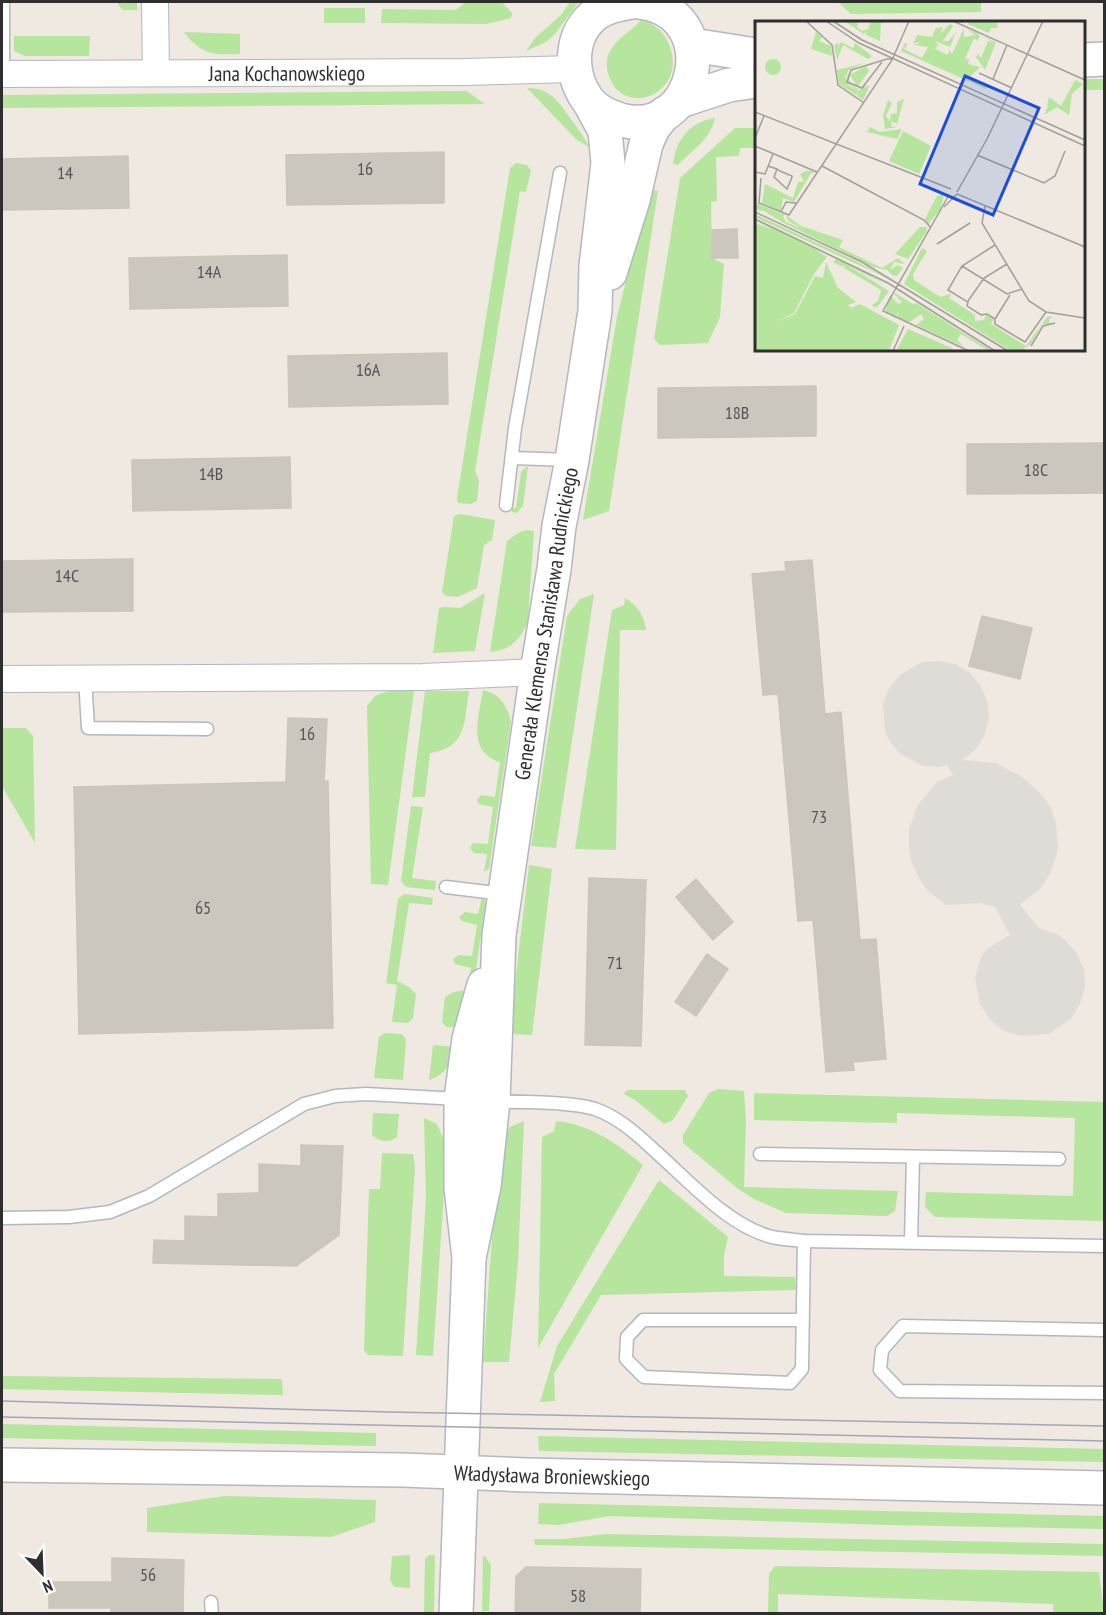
<svg xmlns="http://www.w3.org/2000/svg" width="1106" height="1615" font-family="'PT Sans Narrow',sans-serif">
	<rect width="100%" height="100%" fill="#efe9e1"/>
	<g fill="#b6e59e">
		<polygon points="118,2 137,2 137,10 123,10 118,5"/>
		<polygon points="466,2 502,2 512,13 511,18 486,24 381,23 382,9 456,10"/>
		<polygon points="570,2 579,2 554,35 546,42 526,51 535,38 561,15"/>
		<polygon points="838,2 981,2 981,12 851,14"/>
		<rect x="324" y="8" width="41" height="15"/>
		<path d="M641,20C655,23 665,33 670,47C687,94 623,119 609,76C606,68 606,60 609,53C616,38 631,32 641,20Z"/>
		<path d="M184,32L240,34V54C214,55 201,55 184,32Z"/>
		<polygon points="14,36 90,36 89,56 25,56 14,51"/>
		<rect x="1084" y="79" width="20" height="11"/>
		<path d="M527,88C548,88 557,99 568,115C576,126 583,135 589,147L577,140Z"/>
		<polygon points="467,91 485,104 2,108 2,95"/>
		<path d="M715,118C711,139 692,150 678,165L673,164C676,139 690,122 715,118Z"/>
		<polygon points="735,128 756,128 756,148 740,148 739,156 716,157 717,201 711,202 712,258 724,264 720,317 708,343 660,345 654,339 680,178"/>
		<polygon points="516,163 527,165 531,171 526,192 520,191 475,471 479,480 477,501 471,504 458,503 457,498 510,168"/>
		<polygon points="649,189 658,191 609,511 583,520 617,317"/>
		<polygon points="526,467 528,467 523,506 517,513 512,512 512,508 516,508 521,472"/>
		<polygon points="460,514 495,520 492,540 484,545 477,588 458,597 446,596 442,592 454,516"/>
		<path d="M528,530L534,531L528,619C523,638 510,651 490,652L507,541L520,532Z"/>
		<polygon points="485,593 475,651 433,653 439,608 444,607 460,608"/>
		<polygon points="594,594 556,848 531,846 567,616 580,599"/>
		<path d="M625,598C638,606 644,615 646,630H620L616,850L575,849L612,610L624,605Z"/>
		<path d="M483,690C499,693 508,706 511,722L489,869L484,872L487,854L474,853L470,848L473,843L488,844L493,807L479,804L477,800L481,795L495,797L500,762C466,752 479,716 483,690Z"/>
		<polygon points="388,691 414,691 388,885 371,884 367,706 375,696"/>
		<path d="M425,691H469C464,722 467,748 430,753L425,797H412Z"/>
		<polygon points="2,728 26,728 33,736 35,843 2,786"/>
		<polygon points="411,806 423,807 412,878 436,881 435,890 406,887 401,881"/>
		<polygon points="529,865 552,869 532,1035 509,1034"/>
		<polygon points="404,894 433,898 432,905 409,903 397,981 409,987 416,994 413,1018 408,1023 392,1022 397,985 386,983 398,899"/>
		<polygon points="482,897 486,901 476,969 461,1028 447,1027 442,1022 445,997 454,992 467,990 471,968 455,964 453,959 459,955 472,956 477,925 462,921 459,917 465,912 478,914"/>
		<polygon points="385,1033 402,1034 406,1040 403,1080 374,1078 379,1037"/>
		<path d="M433,1045L456,1047C451,1064 446,1074 429,1080Z"/>
		<polygon points="718,1089 744,1091 746,1119 744,1187 898,1191 895,1211 887,1216 786,1213 754,1199 737,1188 683,1143 683,1135 709,1093"/>
		<polygon points="627,1090 685,1090 688,1096 673,1120 664,1124 635,1100 624,1094"/>
		<polygon points="754,1093 1104,1102 1104,1221 935,1217 925,1207 926,1192 1073,1196 1075,1118 897,1113 897,1123 754,1120"/>
		<path d="M373,1113L399,1114L397,1137C389,1143 379,1142 372,1135Z"/>
		<polygon points="424,1118 437,1124 447,1147 433,1356 416,1355 426,1198"/>
		<polygon points="524,1121 518,1262 509,1362 483,1362 499,1141 510,1127"/>
		<path d="M556,1121C590,1124 618,1144 643,1165L538,1348L542,1137L554,1131Z"/>
		<polygon points="382,1153 413,1154 415,1167 403,1356 368,1355 364,1350 369,1189 380,1189"/>
		<polygon points="659,1180 728,1237 724,1255 724,1276 795,1277 796,1290 601,1295 554,1374 555,1401 540,1402 557,1346"/>
		<polygon points="2,1376 282,1379 283,1395 2,1389"/>
		<polygon points="2,1424 376,1433 376,1446 2,1438"/>
		<polygon points="538,1436 1104,1449 1104,1462 539,1451"/>
		<polygon points="224,1496 376,1500 375,1522 331,1537 147,1532 147,1508"/>
		<polygon points="539,1503 1104,1516 1104,1529 889,1525 609,1516 559,1525 538,1524"/>
		<polygon points="606,1534 1104,1544 1104,1556 535,1545 534,1539 564,1539"/>
		<polygon points="410,1555 410,1588 394,1587 390,1580 392,1556"/>
		<polygon points="430,1555 435,1555 434,1613 424,1613 425,1558"/>
		<polygon points="485,1556 491,1565 489,1611 482,1611 483,1557"/>
		<polygon points="775,1566 1099,1572 1104,1613 1053,1613 1053,1604 778,1594 778,1613 768,1613 769,1574"/>
	</g>
	<polygon fill="#dfdcd8" points="939,661 955,664 970,673 981,686 987,701 989,718 985,734 976,749 963,760 996,763 1023,777 1043,796 1051,808 1056,823 1058,849 1050,874 1040,889 1020,905 1039,928 1056,934 1064,939 1076,952 1084,969 1085,987 1080,1004 1071,1019 1048,1034 1021,1036 1004,1031 990,1020 980,1004 975,978 980,960 984,952 993,945 1010,935 995,907 981,903 946,905 927,890 918,876 911,861 909,845 909,829 917,806 938,781 953,775 947,765 940,767 923,766 899,753 888,739 885,731 883,704 889,688 900,675 922,662"/>
	<g fill="#cbc7bf" stroke="#cbc5ba" stroke-width="1.5">
		<polygon points="444,152 444,203 287,205 286,155"/>
		<polygon points="128,156 129,208 2,210 2,159"/>
		<polygon points="737,229 738,258 712,258 712,230"/>
		<polygon points="287,255 288,306 130,309 129,258"/>
		<polygon points="447,353 448,404 289,407 288,356"/>
		<polygon points="816,386 816,436 658,438 658,388"/>
		<polygon points="1104,443 1104,493 967,494 967,444"/>
		<polygon points="290,457 291,508 133,511 132,460"/>
		<polygon points="133,559 133,611 2,612 2,561"/>
		<polygon points="812,560 825,714 841,712 860,940 876,939 886,1059 853,1062 854,1070 826,1072 813,920 798,921 778,694 763,695 752,574 786,571 785,562"/>
		<polygon points="982,616 1032,628 1020,679 969,666"/>
		<polygon points="288,718 327,719 324,781 328,781 333,1028 79,1034 74,787 286,782"/>
		<polygon points="589,878 646,880 641,1046 585,1045"/>
		<polygon points="696,879 733,922 713,940 676,897"/>
		<polygon points="707,954 728,969 696,1016 675,1002"/>
		<polygon points="301,1145 343,1146 339,1235 296,1266 153,1263 154,1240 185,1241 185,1216 218,1217 218,1194 259,1193 259,1164 301,1166"/>
		<polygon points="112,1558 184,1560 183,1614 111,1614 111,1608 49,1608 49,1582 112,1582"/>
		<polygon points="526,1567 641,1569 640,1614 515,1614 516,1576"/>
	</g>
	<g fill="none" stroke-linecap="round" stroke-linejoin="round">
		<defs>
			<g id="lane">
				<polyline points="3,74 3,2"/>
				<polyline points="512,458 571,460"/>
				<polyline points="506,505 515,428 560,173"/>
				<polyline points="85,678 88,728 207,729"/>
				<polyline points="446,887 503,894"/>
				<path d="M495,1101C523,1103 570,1101 595,1109C618,1117 638,1135 655,1151C688,1180 728,1226 772,1237C783,1239 794,1240 804,1241L1104,1246"/>
				<polyline points="760,1154 1059,1159"/>
				<polyline points="2,1218 69,1217 110,1212 149,1196 304,1104 335,1096 366,1094 459,1099"/>
				<polyline points="911,1242 913,1157"/>
				<polyline points="803,1320 643,1320 627,1337 626,1359 644,1377 790,1383 802,1369 804,1241"/>
				<polyline points="1104,1330 903,1326 882,1350 880,1370 900,1391 1104,1393"/>
				<polyline points="211,1602 212,1614"/>
			</g>
			<g id="street">
				<polyline points="155,2 156,73"/>
				<path id="s1" d="M2,74L464,72L574,69"/>
				<polyline points="2,679 423,677 537,672"/>
			</g>
			<g id="secondary">
				<path d="M632,2C619,4 608,6 597,13C569,33 569,73 587,99C595,110 607,116 621,120C697,141 727,12 639,2"/>
				<polyline points="692,45 756,55"/>
				<polyline points="1084,60 1104,59"/>
				<polyline points="680,101 729,85 756,81"/>
				<polyline points="610,273 633,200 646,144 653,128 665,113"/>
				<path id="s2" d="M469,1258L484,1186L493,1101L499,935L537,672L554,569L559,526L572,460L595,311L596,266L608,163L605,131L591,105"/>
				<path id="s3" d="M2,1465L403,1470L527,1475L1104,1488"/>
				<polyline points="456,1614 469,1258 461,1188 461,1099 469,1039 484,985"/>
			</g>
		</defs>
		<use href="#lane" stroke="#b4b7c1" stroke-width="15"/>
		<use href="#street" stroke="#b4b7c1" stroke-width="28"/>
		<use href="#secondary" stroke="#b4b7c1" stroke-width="36"/>
		<use href="#lane" stroke="#fff" stroke-width="12"/>
		<use href="#street" stroke="#fff" stroke-width="26"/>
		<use href="#secondary" stroke="#fff" stroke-width="33"/>
		<g stroke="#a3a6b8" stroke-width="1.5">
			<polyline points="2,1401 389,1412 1104,1426"/>
			<polyline points="2,1417 1104,1441"/>
		</g>
	</g>
	<g text-anchor="middle" dominant-baseline="central" stroke-width="4.5" stroke-linejoin="round" paint-order="stroke">
		<g font-size="18" fill="#555452">
			<text x="365" y="168">16</text>
			<text x="65" y="172">14</text>
			<text x="209" y="271">14A</text>
			<text x="368" y="369">16A</text>
			<text x="737" y="412">18B</text>
			<text x="1036" y="469">18C</text>
			<text x="211" y="473">14B</text>
			<text x="67" y="575">14C</text>
			<text x="307" y="733">16</text>
			<text x="819" y="816">73</text>
			<text x="203" y="907">65</text>
			<text x="615" y="962">71</text>
			<text x="148" y="1574">56</text>
			<text x="578" y="1595">58</text>
		</g>
		<g font-size="21" fill="#2e2e2e" stroke="#fff">
			<text stroke="none"><textPath href="#s1" startOffset="285">Jana Kochanowskiego</textPath></text>
			<text stroke="none"><textPath href="#s2" startOffset="640">Generała Klemensa Stanisława Rudnickiego</textPath></text>
			<text stroke="none"><textPath href="#s3" startOffset="550">Władysława Broniewskiego</textPath></text>
		</g>
	</g>
	<g transform="translate(755 21)">
		<rect width="330" height="330" fill="#efe9e1"/>
		<path d="M89,0H103L102,6L107,10L113,8L116,0H126L125,20L111,14L112,10L109,13ZM214,0H242L243,7H236L234,12L213,3ZM195,3L198,5L188,20H194L201,11L195,26L180,20L183,24L180,28L193,34L194,29L197,33L209,7V16L220,14L212,8L222,12L225,15L222,20L219,17L210,38H214L213,43L225,46L214,57L231,66L235,59L231,68L146,30L150,22L153,23L149,28L167,37L173,26L159,24L164,22L163,21L158,23L162,14L177,16L181,7L188,6L185,13ZM61,11L67,16L64,20L76,25L77,35L56,28ZM227,15L241,21L230,49L221,36L223,33L226,37L233,20L240,22ZM86,21L98,27L100,22L117,35L113,38L88,24L82,39L79,24L83,22H84L83,27ZM10 46a8 8 0 1 1 16 0a8 8 0 1 1-16 0ZM110,42L94,49L90,56L95,65L104,68L112,64L109,67L106,68L102,69L84,61L103,70L115,64L108,79L102,75L104,72L101,74L84,63L82,49ZM111,45L114,50L103,65H106L100,66L93,62L92,54L99,49L95,53L94,59L96,63L102,65L95,54ZM320,59L328,63L317,73L314,94L302,86L289,94L293,85L298,88L292,84L294,76L306,85ZM149,78L142,103L136,100L137,106H144L130,108L128,94L133,79L137,82L131,95L135,100L136,93L142,92V81ZM115,106L125,111L147,108L142,118L112,111ZM148,110L176,125L164,153L134,140ZM51,150H57L60,152H56L39,181L28,177L26,190L7,182L10,163L38,177L43,161H49L45,153ZM189,173L186,187L173,204L170,198L182,175ZM0,182L30,194L28,196L31,201L50,209L33,200L31,194L46,205L88,219L84,226L127,247L143,237L150,243L139,241L135,249L143,244L148,247L142,255L137,254L132,249L118,246L27,201L9,190L0,189ZM0,193L99,239L134,258L0,196ZM0,199L102,247L131,264L92,244L134,270L121,288L123,284L120,287L117,284L123,280L126,269L89,247L90,243L88,246L78,241L81,238L58,227L72,236L59,253L39,292L22,301L40,293L60,255L68,257L71,241L83,267L101,281L93,284L96,287L105,283L144,304L134,330H0V202L16,208ZM165,206H171L172,210L153,238L140,233ZM167,227L172,230L158,253L159,259L185,276L196,273L194,277L220,294V300L229,299L231,294L239,298L236,303L271,325L286,304L293,295L300,297H295L294,303H287L275,324L269,327L271,330H256L149,263ZM138,272H140L158,283L161,282L234,328V330L206,313L202,319L209,326L161,304L169,298L166,293L155,301L142,297L145,288L141,297L130,291L135,274L143,283L147,281ZM153,308L197,327V330H141Z" fill="#b6e59e"/>
		<path fill="none" stroke="#a29e99" stroke-width="1.5" d="M51,0L77,24L83,64L109,82M71,0L104,22L330,125M78,0L107,19L330,119M198,0L330,59M127,41L107,67L92,61L96,49L132,38H140M224,52L257,67M238,58L252,24M0,91L196,168M0,117L9,95M232,118L288,0M0,125L62,151M222,134L289,162L300,155L310,130M13,145L22,148L25,150L37,155V156L32,168L19,156L22,148M67,145L169,199L176,207M0,151L10,153L18,133M6,157L4,182L34,194L137,39L154,0M202,171L232,118M202,173L330,226M194,174L128,290L214,330M230,185L227,202L274,280L291,291L330,297M189,186L202,173M0,191L107,241L253,330M26,191L31,181L41,182M0,198L133,262L240,330M182,223L215,202M240,224L207,245L193,269L213,281L212,285L226,294L232,293L240,298V303L270,321L291,291M207,245L252,273L267,268M213,280L229,257L252,243M240,298L255,274M276,325L288,305L300,302M138,330L149,305"/>
		<path fill="#1d4ed8" fill-opacity="0.15" stroke="#1d4ed8" stroke-width="3" d="M210,55L284,87L238,194L165,163Z"/>
		<rect width="330" height="330" fill="none" stroke="#2e2e2e" stroke-width="3"/>
	</g>
	<rect width="1106" height="1615" fill="none" stroke="#2e2e2e" stroke-width="6"/>
	<g transform="translate(42 1573) rotate(157)" stroke="#ffffff" stroke-width="4.5" paint-order="stroke">
	<path d="M0-4.5L10 22L0 15L-10 22Z" fill="#2e2e2e"/>
	<text y="-9" font-size="16" font-weight="bold" text-anchor="middle" fill="#2e2e2e">N</text>
	</g>
</svg>
